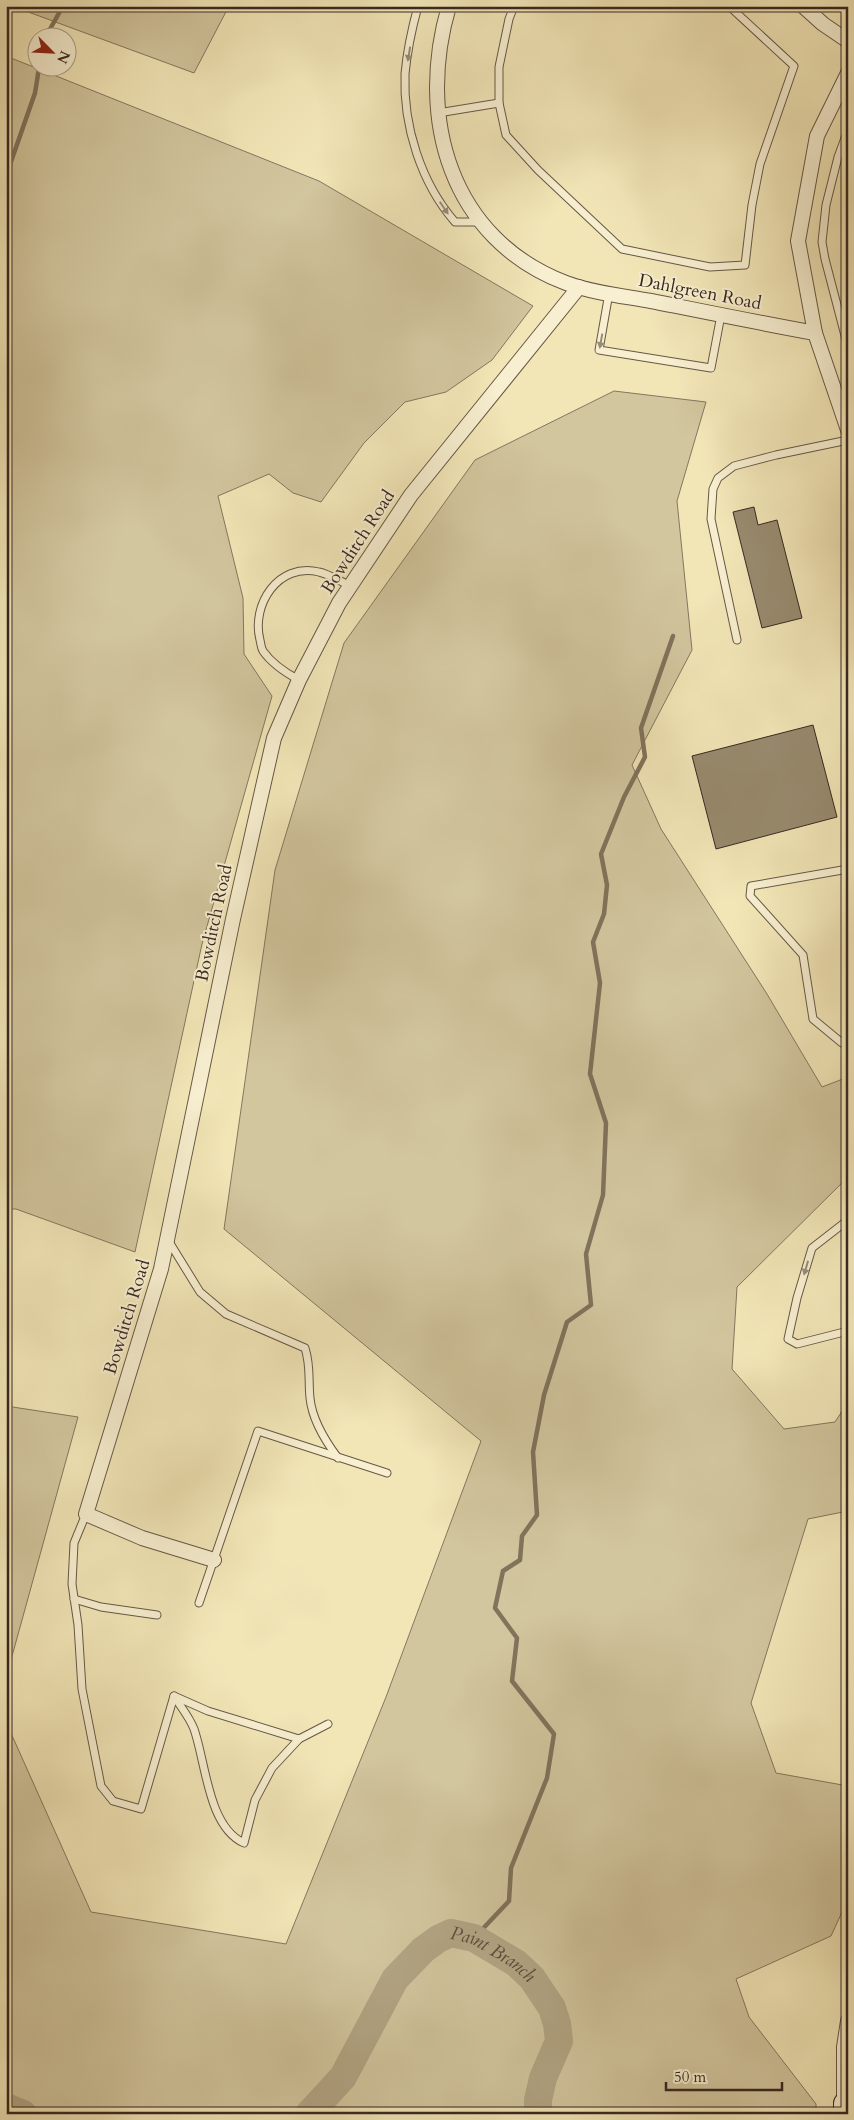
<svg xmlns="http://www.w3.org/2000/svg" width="854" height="2120" font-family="Cardo,serif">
	<rect width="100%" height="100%" fill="#f2e6b7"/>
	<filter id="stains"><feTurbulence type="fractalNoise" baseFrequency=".004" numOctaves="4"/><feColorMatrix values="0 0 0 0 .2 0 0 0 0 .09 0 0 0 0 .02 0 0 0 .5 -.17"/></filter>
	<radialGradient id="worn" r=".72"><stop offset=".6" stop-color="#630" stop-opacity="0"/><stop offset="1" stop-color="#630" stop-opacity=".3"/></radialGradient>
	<g fill="#d2c69e" stroke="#847760">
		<polygon points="12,6 229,6 194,73"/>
		<polygon points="6,56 319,181 533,306 492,360 446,392 405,402 364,443 321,502 293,493 269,474 218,496 243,598 244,654 272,696 202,944 135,1252 16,1209 6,1209"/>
		<polygon points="614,391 706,402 677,501 692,650 632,765 661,829 767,994 822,1087 848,1077 848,1177 737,1287 732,1369 784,1429 835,1422 848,1402 848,1511 808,1519 751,1703 776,1773 848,1786 848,1899 831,1936 736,1979 749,2017 816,2104 816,2114 6,2114 6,1722 91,1912 286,1944 386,1697 481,1441 224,1229 275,870 344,643 475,460"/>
		<polygon points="6,1406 78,1417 6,1678"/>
	</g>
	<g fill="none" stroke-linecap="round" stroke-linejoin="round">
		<g stroke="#81735c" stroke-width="4.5">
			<polyline points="45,38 63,6"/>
			<polyline points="6,176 35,93 39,68"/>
			<polyline points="474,1938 509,1901 511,1868 547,1778 554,1734 512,1681 517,1638 495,1608 503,1571 520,1560 522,1536 537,1515 533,1452 544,1395 567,1322 591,1305 586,1254 603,1195 606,1123 590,1074 600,983 593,942 604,914 607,885 601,854 624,797 645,757 641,728 673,636"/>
		</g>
		<g stroke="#b2a584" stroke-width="28">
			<polyline points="6,2107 23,2114"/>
			<path id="s1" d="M309,2114L343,2077L395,1979L423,1950L438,1939L451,1933L474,1938L516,1963L532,1978L552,2008L557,2024L559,2041L543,2078L538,2100V2114"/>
		</g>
	</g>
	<g fill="#988b6f" stroke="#372821">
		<polygon points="754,507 758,525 777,520 802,618 762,628 733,512"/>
		<polygon points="813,725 837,817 716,849 692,756"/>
	</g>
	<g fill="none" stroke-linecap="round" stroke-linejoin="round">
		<defs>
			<g id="lane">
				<path d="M418,6C412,28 407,52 405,74C403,126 421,183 455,222H481"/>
				<polyline points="514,6 509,19 499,67 499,103 506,135 538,170 622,249 710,267 745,265 752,205 760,164 794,66 729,6"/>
				<polyline points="438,113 499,103"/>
				<polyline points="848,130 838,157 826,205 822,242 825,259 848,347"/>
				<polyline points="609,293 599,350 711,368 721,315"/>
				<polyline points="737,640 711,519 713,489 718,478 734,466 776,455 848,440"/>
				<path d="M299,680C286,673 272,664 263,651C261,648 261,644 260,640C251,605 278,562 319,572C329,574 341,582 351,586"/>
				<polyline points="848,869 751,886 750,896 803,955 813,1019 842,1043 848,1042"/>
				<polyline points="848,1220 812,1248 797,1298 788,1339 797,1344 848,1331"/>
				<path d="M168,1240L200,1292L226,1314L305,1348C311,1367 308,1379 310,1398C312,1419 326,1442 338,1458"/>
				<polyline points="86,1514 74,1543 72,1584 78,1625 82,1689 101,1786 113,1801 141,1809 174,1696 208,1711 299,1739 328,1724"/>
				<polyline points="74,1599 101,1607 157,1615"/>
				<polyline points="199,1603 258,1431 387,1473"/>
				<path d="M174,1696C181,1707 190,1718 194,1729C206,1763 208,1827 244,1843L255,1800L272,1768L299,1739"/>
			</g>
			<g id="street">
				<path d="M449,6C416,118 450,239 566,283C593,293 623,296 651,301C706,312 760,323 815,333L798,241L817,136L848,73"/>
				<polyline points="803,6 823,24 848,41"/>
				<polyline points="815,333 848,430"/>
				<polyline points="214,1560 142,1538 86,1514 161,1269 233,919 274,738 299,680 339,603 411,495 579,287"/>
				<polyline points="844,2103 844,2047 848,2021"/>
			</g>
			<polyline id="secondary" points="844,2103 844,2114"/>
		</defs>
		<use href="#lane" stroke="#665846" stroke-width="9"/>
		<use href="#street" stroke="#665846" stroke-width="16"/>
		<use href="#secondary" stroke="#372821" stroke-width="22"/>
		<use href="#lane" stroke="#f7efd0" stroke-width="7"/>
		<use href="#street" stroke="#f7efd0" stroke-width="14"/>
		<use href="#secondary" stroke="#f7efd0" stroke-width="20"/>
	</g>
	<defs><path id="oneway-solid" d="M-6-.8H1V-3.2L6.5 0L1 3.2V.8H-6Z" transform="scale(1.25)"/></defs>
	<g fill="#978c78">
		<use href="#oneway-solid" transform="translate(409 54) rotate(99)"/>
		<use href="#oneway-solid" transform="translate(444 208) rotate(56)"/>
		<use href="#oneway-solid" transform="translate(601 341) rotate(100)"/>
		<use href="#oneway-solid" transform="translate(806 1268) rotate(106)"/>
	</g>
	<g text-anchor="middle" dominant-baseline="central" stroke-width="4" stroke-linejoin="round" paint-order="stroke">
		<g font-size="18" fill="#372821" stroke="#f7efd0">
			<text transform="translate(700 292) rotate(11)">Dahlgreen Road</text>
			<text transform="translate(358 542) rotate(-57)">Bowditch Road</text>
			<text transform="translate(214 923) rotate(-78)">Bowditch Road</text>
			<text transform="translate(127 1317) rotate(-73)">Bowditch Road</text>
		</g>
		<g font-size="19" font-style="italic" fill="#5c4e3f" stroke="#f7efd0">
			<text stroke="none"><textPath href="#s1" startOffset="282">Paint Branch</textPath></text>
		</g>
	</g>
	<rect width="854" height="2120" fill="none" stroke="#f2e6b7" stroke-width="25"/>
	<rect x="8" y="8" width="839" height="2105" fill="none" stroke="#372821" stroke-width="2.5"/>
	<rect x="12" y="12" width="829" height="2095" fill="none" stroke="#372821"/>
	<g transform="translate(52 52) rotate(114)"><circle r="24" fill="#f7efd0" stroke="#aa9f8a"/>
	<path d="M0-4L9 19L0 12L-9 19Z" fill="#8f2418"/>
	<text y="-8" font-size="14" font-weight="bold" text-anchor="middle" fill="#372821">N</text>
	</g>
	<path d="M666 2082v8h116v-8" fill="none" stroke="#372821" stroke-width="2.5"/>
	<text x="674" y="2082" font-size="15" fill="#372821" stroke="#f7efd0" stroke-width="4" paint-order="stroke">50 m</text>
	<rect width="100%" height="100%" filter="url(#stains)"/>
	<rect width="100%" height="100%" fill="url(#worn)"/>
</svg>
